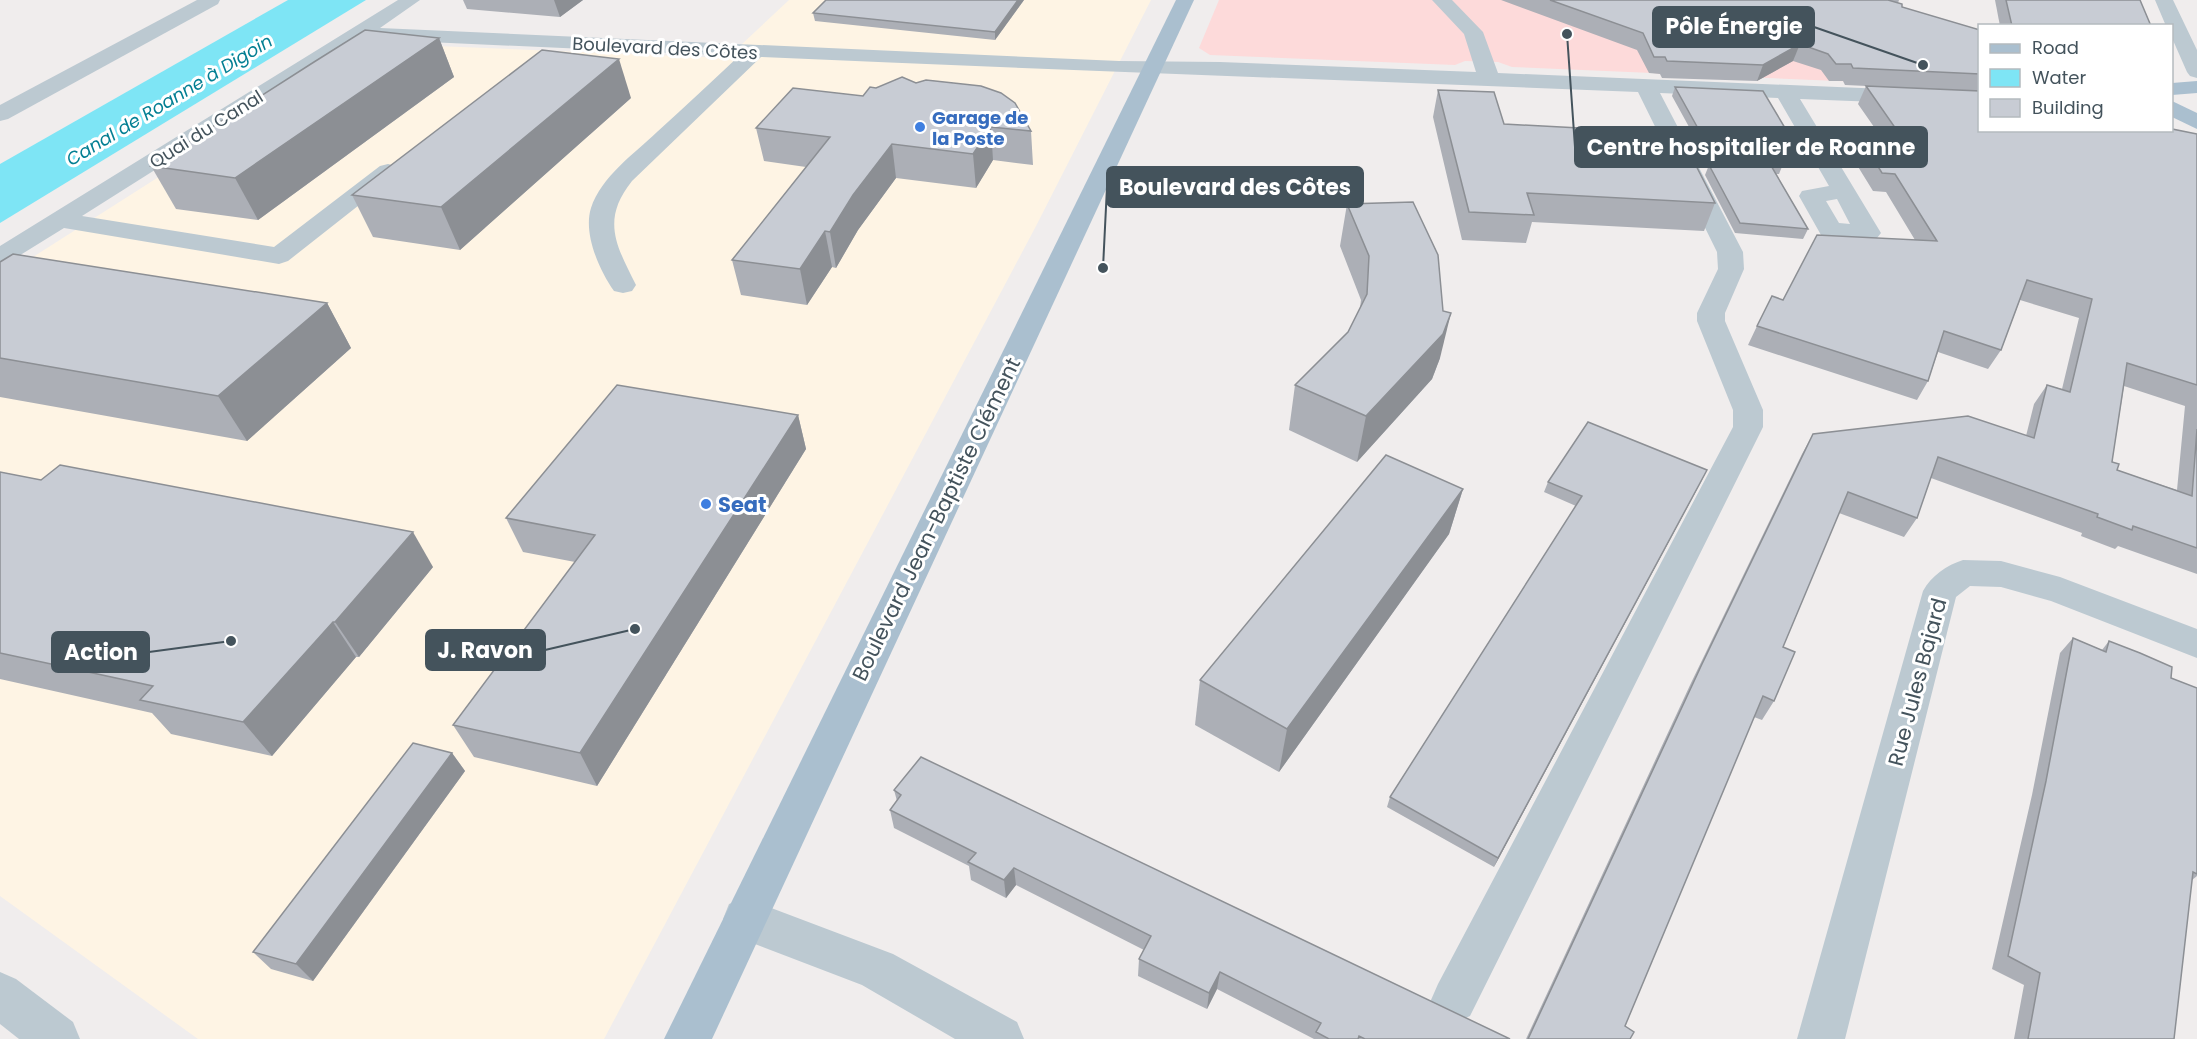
<svg xmlns="http://www.w3.org/2000/svg" width="2197" height="1039" font-family="Poppins,sans-serif">
	<rect width="100%" height="100%" fill="#f0eded"/>
	<polygon fill="#fef4e4" points="789,0 1151,0 1035,228 604,1039 198,1039 0,896 0,278 363,47 387,44 727,58"/>
	<polygon fill="#fddada" points="1219,0 1820,0 1979,87 1512,67 1498,62 1465,61 1455,65 1210,55 1199,48"/>
	<polygon fill="#7ee5f5" points="288,0 366,0 0,223 0,164"/>
	<g fill="none" stroke-linecap="round" stroke-linejoin="round">
		<g fill="#bcc9d1" fill-rule="evenodd">
			<polygon points="197,0 220,0 218,4 8,119 0,121 0,105"/>
			<path d="M398,0H420L380,28L1119,61L1220,62L1476,72L1464,34L1432,0H1452L1483,32L1498,73L1980,93V106L1800,99L1881,233L1877,238C1860,243 1838,240 1821,235L1799,196L1802,191L1829,186L1778,98L1660,93L1743,252L1744,269L1725,313V321L1763,410V427L1470,1016L1454,1023L1438,1016L1431,1000L1438,984L1733,427V410L1697,321V313L1718,269L1717,252L1638,92C1346,80 1054,70 761,57L632,181C601,220 616,245 636,285L632,291L623,293L614,291C599,270 583,233 591,208C601,177 635,153 657,132C685,107 712,81 739,56L362,39L82,216L274,247L380,166L388,164L396,166L400,171L396,176L288,261L279,264L64,228L9,262L0,265V246ZM1837,199L1850,224L1839,223L1826,201Z"/>
			<polygon points="2155,0 2173,0 2197,50 2197,78 2190,76 2187,72 2172,38 2172,26 2166,26"/>
			<path d="M1963,560L2001,561L2060,577L2197,629V658L2051,601L2001,587L1970,586L1956,597L1845,1039H1797L1923,591C1931,576 1947,565 1963,560Z"/>
			<polygon points="745,898 893,954 1017,1022 1024,1039 955,1039 862,985 729,934 723,919 729,904"/>
			<polygon points="0,972 16,979 73,1022 80,1039 19,1039 0,1024"/>
		</g>
		<g fill="#aabfcf" fill-rule="evenodd">
			<polygon points="1176,0 1194,0 712,1039 664,1039"/>
			<polygon points="2197,81 2197,93 2172,95 2172,83"/>
			<polygon points="2172,101 2197,113 2197,129 2172,117"/>
		</g>
	</g>
	<g fill="#acafb6" fill-rule="evenodd">
		<polygon points="463,0 583,0 560,17 467,9"/>
		<polygon points="826,0 1024,0 995,40 815,21 813,13"/>
		<path d="M1501,0H1899L1898,3L1902,7L1980,30V130L2197,134V574L2118,546L2115,549L2081,536L2082,533L1931,478L1917,518L1904,537L1839,513L1783,647L1774,701L1762,720L1754,717L1625,1026L1630,1039H1526L1691,683L1802,454L1813,434L2026,436L2034,404L2047,385L2062,389L2079,318L2020,300L2001,350L1988,369L1938,352L1928,381L1917,400L1748,345L1757,326L1783,300L1915,240L1886,192L1873,191L1852,157L1861,139L1869,140L1870,136L1881,137L1858,104L1866,86L1889,87L1845,85L1843,81H1829L1821,70L1793,61L1757,81L1662,78L1660,74L1649,73L1637,50ZM2124,386L2185,406L2177,490L2117,470L2112,462Z"/>
		<polygon points="1995,0 2140,0 2151,26 2000,26"/>
		<polygon points="439,38 454,77 258,220 176,209 151,166"/>
		<polygon points="916,83 1031,131 1033,165 993,160 976,188 896,178 858,230 836,268 832,267 807,305 741,295 732,260 806,167 764,161 756,128 863,96 876,88"/>
		<polygon points="1675,87 1785,128 1781,137 1765,136 1783,164 1779,174 1776,174 1808,229 1803,239 1735,233 1705,175 1709,165 1710,165 1672,96"/>
		<polygon points="1438,90 1504,124 1603,142 1715,203 1704,231 1532,222 1526,243 1462,240 1433,117"/>
		<polygon points="631,98 460,250 373,237 352,195"/>
		<polygon points="1347,204 1440,358 1432,379 1357,462 1289,430 1295,385 1348,332 1360,308 1361,300 1340,246"/>
		<polygon points="0,262 327,303 351,348 247,441 0,397"/>
		<polygon points="798,415 806,449 597,786 474,757 453,725 575,562 523,552 506,518"/>
		<polygon points="0,472 41,480 433,567 359,657 356,657 272,756 171,734 152,713 0,679"/>
		<polygon points="1702,480 1494,867 1387,807 1390,797 1576,506 1544,492 1548,482"/>
		<polygon points="1463,489 1449,534 1279,772 1195,725 1200,680"/>
		<polygon points="2073,638 2102,650 2109,641 2171,678 2197,688 2197,876 2192,880 2174,1039 2014,1039 2024,985 1992,969 2032,795 2060,653"/>
		<polygon points="452,753 465,771 313,981 271,969 253,952"/>
		<polygon points="894,790 1510,1039 1314,1039 1217,989 1207,1009 1138,976 1139,959 1144,950 1016,885 1006,898 971,880 969,866 894,828 890,810 897,801"/>
	</g>
	<g fill="#8c8f94">
		<polygon points="554,0 583,0 560,17"/>
		<polygon points="1018,0 1024,0 995,40 995,32"/>
		<polygon points="439,38 454,77 258,220 235,178"/>
		<polygon points="1800,44 1793,61 1757,81 1763,65"/>
		<polygon points="619,59 631,98 460,250 441,207"/>
		<polygon points="991,127 993,160 976,188 973,154"/>
		<polygon points="892,144 896,178 858,230 836,268 830,232 853,195"/>
		<polygon points="825,231 832,267 807,305 800,269"/>
		<polygon points="327,303 351,348 247,441 218,396"/>
		<polygon points="1451,313 1440,358 1432,379 1357,462 1366,416"/>
		<polygon points="798,415 806,449 597,786 580,753"/>
		<polygon points="1707,470 1702,480 1494,867 1498,858"/>
		<polygon points="1463,489 1449,534 1279,772 1287,729"/>
		<polygon points="413,532 433,567 359,657 335,622"/>
		<polygon points="333,622 356,657 272,756 243,722"/>
		<polygon points="452,753 465,771 313,981 296,964"/>
		<polygon points="1014,868 1016,885 1006,898 1004,880"/>
		<polygon points="1220,972 1217,989 1207,1009 1209,993"/>
	</g>
	<g fill="#c8ccd4" stroke="#8c8f94" stroke-width="1.5">
		<polygon points="826,0 1018,0 995,32 813,13"/>
		<polygon points="1550,0 1888,0 1902,4 1902,7 1980,30 1980,74 1853,68 1851,64 1836,64 1828,54 1800,44 1763,65 1667,61 1665,57 1654,57 1643,33"/>
		<polygon points="2006,0 2140,0 2151,26 2012,26"/>
		<polygon points="365,30 439,38 235,178 151,166 314,62"/>
		<polygon points="542,50 619,59 441,207 352,195"/>
		<polygon points="902,77 916,83 926,80 981,86 1001,93 1015,103 1031,131 991,127 973,154 892,144 853,195 830,232 825,231 800,269 732,260 830,137 756,128 793,88 863,96 870,87 876,88"/>
		<polygon points="1866,86 1980,91 1980,130 2172,130 2172,129 2197,134 2197,385 2127,363 2112,462 2119,464 2117,470 2192,496 2197,429 2197,548 2133,526 2132,530 2097,517 2098,514 1938,457 1917,518 1848,492 1783,647 1795,652 1774,701 1763,696 1625,1026 1634,1032 1630,1039 1528,1039 1702,664 1813,434 1968,416 2034,438 2047,385 2070,392 2092,299 2027,280 2001,350 1944,331 1928,381 1757,326 1772,296 1783,300 1817,235 1937,241 1895,174 1882,173 1861,139 1872,140 1870,136 1903,139"/>
		<polygon points="1675,87 1763,91 1785,128 1759,127 1783,164 1770,164 1808,229 1740,223 1709,165 1719,166"/>
		<polygon points="1438,90 1494,92 1504,124 1598,129 1603,142 1686,146 1715,203 1527,193 1534,215 1469,212"/>
		<polygon points="1413,202 1438,255 1443,311 1451,313 1443,334 1366,416 1295,385 1348,332 1367,294 1369,256 1347,204"/>
		<polygon points="13,254 327,303 218,396 0,358 0,262"/>
		<polygon points="617,385 798,415 580,753 453,725 595,535 506,518"/>
		<polygon points="1588,422 1707,470 1498,858 1390,797 1582,496 1548,482"/>
		<polygon points="1386,455 1463,489 1287,729 1200,680"/>
		<polygon points="60,465 413,532 335,622 333,622 243,722 140,700 153,686 0,653 0,472 41,480"/>
		<polygon points="2073,638 2106,652 2109,641 2140,653 2172,667 2171,678 2197,688 2197,874 2193,872 2174,1039 2028,1039 2040,973 2008,956 2046,781"/>
		<polygon points="413,743 452,753 296,964 253,952"/>
		<polygon points="921,757 1510,1039 1365,1039 1359,1036 1358,1039 1329,1039 1316,1032 1321,1023 1220,972 1209,993 1139,959 1151,936 1014,868 1004,880 968,862 976,853 890,810 901,795 894,790"/>
	</g>
	<g fill="#3f7fe0" stroke="#fff" stroke-width="2">
		<circle cx="920" cy="127" r="6"/>
		<circle cx="706" cy="504" r="6"/>
	</g>
	<g text-anchor="middle" dominant-baseline="central" stroke-width="6" stroke-linejoin="round" paint-order="stroke">
		<g font-size="18" fill="#44535c" stroke="#fff">
			<text transform="translate(665 48) rotate(3)">Boulevard des Côtes</text>
			<text transform="translate(206 129) rotate(-32)">Quai du Canal</text>
		</g>
		<g font-size="18" font-style="italic" fill="#037f93" stroke="#fff">
			<text transform="translate(169 100) rotate(-31)">Canal de Roanne à Digoin</text>
		</g>
		<g font-size="18" font-weight="bold" fill="#366cbe" stroke="#fff" text-anchor="start">
			<text x="932" y="117">Garage de<tspan x="932" dy="21">la Poste</tspan></text>
		</g>
		<g font-size="21" font-weight="bold" fill="#366cbe" stroke="#fff" text-anchor="start">
			<text x="718" y="504">Seat</text>
		</g>
		<g font-size="21" fill="#44535c" stroke="#fff">
			<text transform="translate(936 519) rotate(-64)">Boulevard Jean-Baptiste Clément</text>
			<text transform="translate(1917 682) rotate(-75)">Rue Jules Bajard</text>
		</g>
	</g>
	<path fill="none" stroke="#44535c" stroke-width="2" d="M1923 65L1814 27M1567 34L1575 147M1103 268L1107 187M635 629L545 650M231 641L149 652"/>
	<g fill="#44535c" stroke="#fff" stroke-width="2">
		<circle cx="1923" cy="65" r="6"/>
		<circle cx="1567" cy="34" r="6"/>
		<circle cx="1103" cy="268" r="6"/>
		<circle cx="635" cy="629" r="6"/>
		<circle cx="231" cy="641" r="6"/>
	</g>
	<g fill="#44535c" stroke="#44535c" stroke-width="2">
		<rect x="1653" y="7" width="161" height="40" rx="6"/>
		<rect x="1575" y="127" width="352" height="40" rx="6"/>
		<rect x="1107" y="167" width="256" height="40" rx="6"/>
		<rect x="426" y="630" width="119" height="40" rx="6"/>
		<rect x="52" y="632" width="97" height="40" rx="6"/>
	</g>
	<g font-size="22" text-anchor="middle" font-weight="bold" fill="#fff">
		<text x="1734" y="34">Pôle Énergie</text>
		<text x="1751" y="155">Centre hospitalier de Roanne</text>
		<text x="1235" y="195">Boulevard des Côtes</text>
		<text x="485" y="658">J. Ravon</text>
		<text x="101" y="660">Action</text>
	</g>
	<rect x="1978" y="24" width="195" height="108" fill="#ffffff" stroke="#b4babe" stroke-width="1.5"/>
	<rect x="1990" y="44" width="30" height="9" fill="#aabfcf" stroke="#b4babe" stroke-width="1.5"/>
	<text x="2032" y="54" font-size="18" fill="#44535c">Road</text>
	<rect x="1990" y="69" width="30" height="18" fill="#7ee5f5" stroke="#b4babe" stroke-width="1.5"/>
	<text x="2032" y="84" font-size="18" fill="#44535c">Water</text>
	<rect x="1990" y="99" width="30" height="18" fill="#c8ccd4" stroke="#b4babe" stroke-width="1.5"/>
	<text x="2032" y="114" font-size="18" fill="#44535c">Building</text>
</svg>
